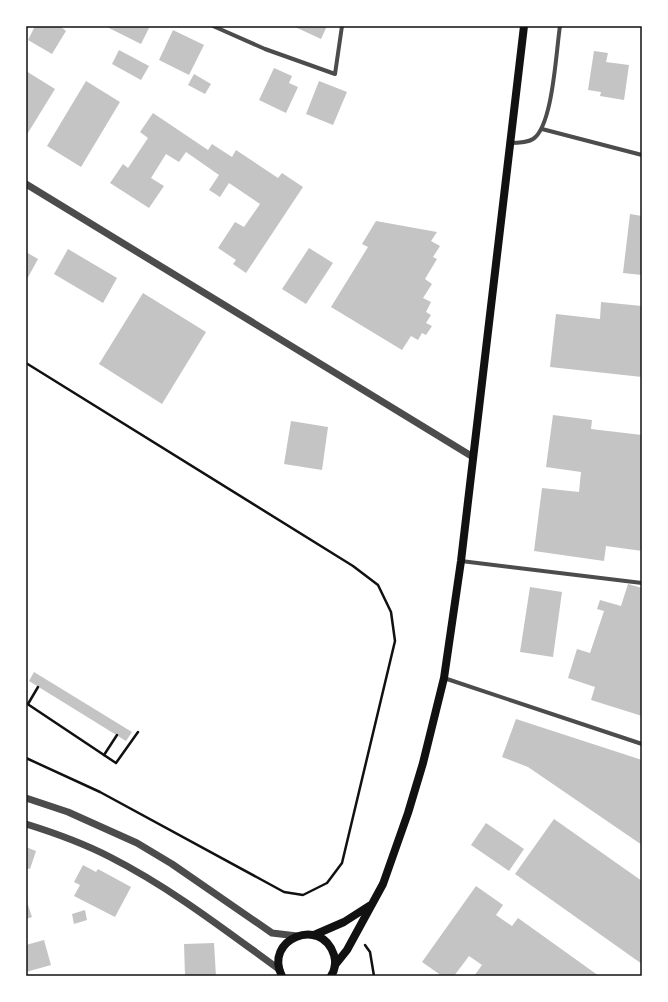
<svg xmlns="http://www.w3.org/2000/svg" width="668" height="1002" font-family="'Alegreya Sans',sans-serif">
	<rect width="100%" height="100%" fill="#fff"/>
	<g fill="#c4c4c4">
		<polygon points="35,26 60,26 66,31 52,54 28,40"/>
		<polygon points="105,26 150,26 141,44"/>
		<polygon points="293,26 327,26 321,39"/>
		<polygon points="173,30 204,45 189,75 159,60"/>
		<polygon points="119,50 149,66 141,80 112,64"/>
		<polygon points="594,51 608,53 606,62 629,65 624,100 600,96 601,92 588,90"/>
		<polygon points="274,68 292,76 289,83 298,87 286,113 259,100"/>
		<polygon points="26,71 55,89 26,136"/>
		<polygon points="194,74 211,84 205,94 188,85"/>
		<polygon points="86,81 120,102 81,167 47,146"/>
		<polygon points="319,81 347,92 333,125 306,114"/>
		<polygon points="153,113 208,150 212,144 232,157 236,150 278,178 282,173 303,187 246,273 233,264 236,260 218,248 235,222 244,227 260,204 229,183 220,197 209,190 219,175 186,152 179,162 166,154 151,178 164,186 149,208 110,183 123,164 128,168 148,138 140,132"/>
		<polygon points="630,214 642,216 642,275 623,273"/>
		<polygon points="376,221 437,232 431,241 440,246 433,257 437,259 425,279 432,284 423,298 431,302 426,312 431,315 426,323 432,326 426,335 422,333 418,340 411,336 402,350 331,307 368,247 362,244"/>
		<polygon points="309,248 333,263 306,304 282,289"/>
		<polygon points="68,249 117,278 103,303 54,274"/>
		<polygon points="26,252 38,259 26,281"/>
		<polygon points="143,293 206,332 162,404 99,364"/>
		<polygon points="601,302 642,306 642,377 550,367 556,314 600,319"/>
		<polygon points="553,415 592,420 591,429 642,435 642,551 606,546 604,561 534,551 542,488 579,492 581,472 546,467"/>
		<polygon points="291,421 328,427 322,470 284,464"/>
		<polygon points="628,584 642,588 642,716 591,700 595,687 568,678 577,649 590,653 604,611 597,609 600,600 621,606"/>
		<polygon points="530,587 562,592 553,657 520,652"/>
		<polygon points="34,672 132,732 126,741 29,681"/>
		<polygon points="516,719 642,760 642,845 528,767 502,757"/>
		<polygon points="554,819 642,881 642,964 515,874"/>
		<polygon points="486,823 524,849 509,871 471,845"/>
		<polygon points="26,847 36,851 30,869 26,868"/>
		<polygon points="83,865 96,872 98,869 131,887 115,917 74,896 80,885 74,882"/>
		<polygon points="476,886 503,905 496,915 512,926 518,918 599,976 474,976 482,965 469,956 454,976 442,976 422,962"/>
		<polygon points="26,899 32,917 26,919"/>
		<polygon points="85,910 87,920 74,924 72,914"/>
		<polygon points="44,940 51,965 26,972 26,945"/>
		<polygon points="214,943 216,976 185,976 184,944"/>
	</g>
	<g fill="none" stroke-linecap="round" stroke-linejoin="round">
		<g stroke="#111" stroke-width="2.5">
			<polyline points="26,363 353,566 378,585 391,612 395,641 342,863 327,883 303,895 284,892 100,792 26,758"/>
			<polyline points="26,703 116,763 138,732"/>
			<polyline points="28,704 38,687"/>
			<polyline points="104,755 117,735"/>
			<polyline points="365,945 370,952 374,976"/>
		</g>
		<g stroke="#4c4c4c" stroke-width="4">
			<polyline points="213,26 265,49 335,74 342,26"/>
			<polyline points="542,129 642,155"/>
			<path d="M509,143C517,143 527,143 533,139C553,126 556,51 560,26"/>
			<polyline points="461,561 642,583"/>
			<polyline points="444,678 642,744"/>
		</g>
		<g stroke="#4c4c4c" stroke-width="7">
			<polyline points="26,184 473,457"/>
			<polyline points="26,798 68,812 137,843 172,864 272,933 297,936"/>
			<path d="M26,824C55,833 83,843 110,857C171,888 225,930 280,970"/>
		</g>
		<g stroke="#111" stroke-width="8">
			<polyline points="314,935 344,922 369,906"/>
			<polyline points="335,965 347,950 383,884 408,813 423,763 444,678 461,561 524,26"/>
			<path d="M282,976C263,940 321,915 334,955C336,962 335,970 331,976"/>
		</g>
	</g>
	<rect width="668" height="1002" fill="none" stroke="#ffffff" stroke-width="54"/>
	<rect x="27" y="27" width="614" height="948" fill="none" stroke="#111" stroke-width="1.5"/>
</svg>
